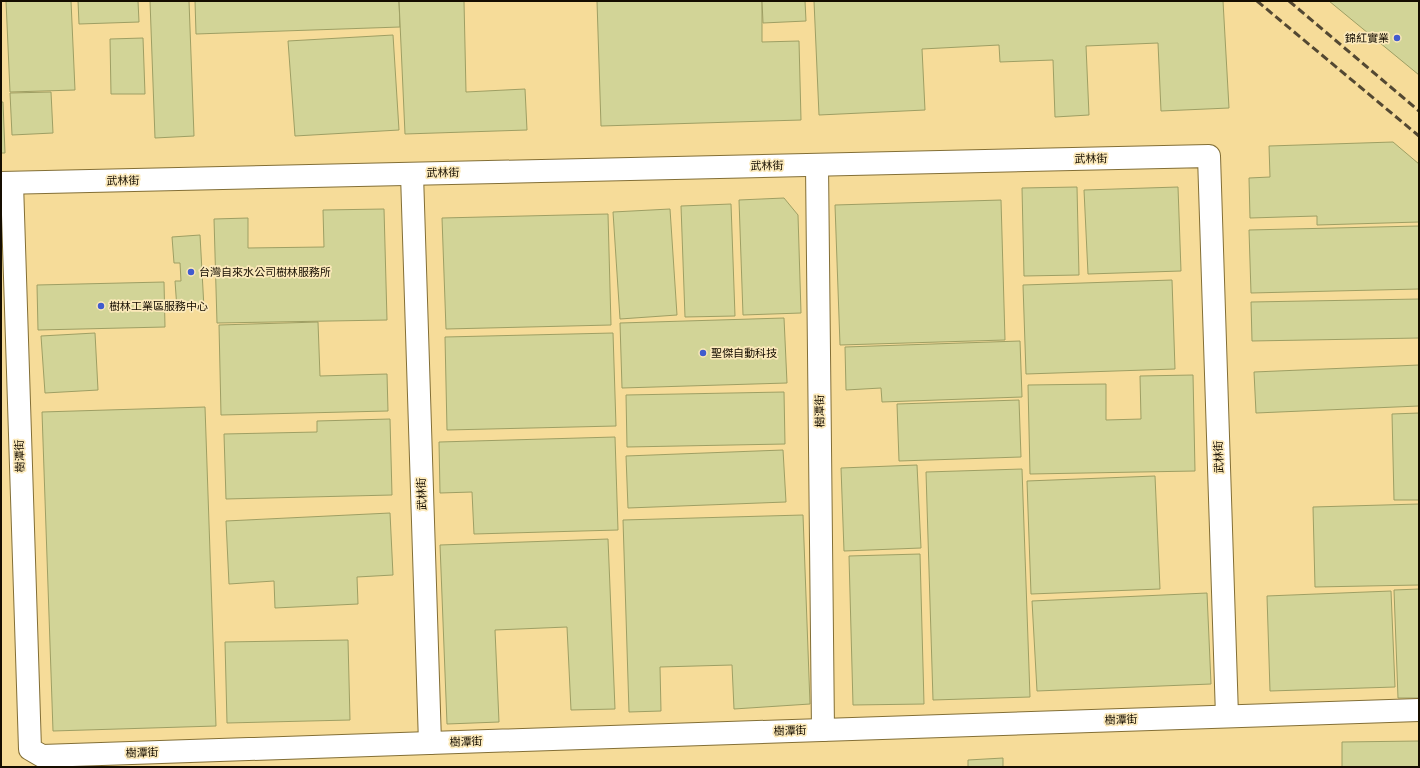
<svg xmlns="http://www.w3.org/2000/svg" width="1420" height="768" font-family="'Fira Sans','Noto Sans TC',sans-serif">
	<rect width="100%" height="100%" fill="#fbe9ba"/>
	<rect fill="#f6dc99" x="1" y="1" width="1418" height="766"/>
	<g fill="#d2d497" stroke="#9e9f64">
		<polygon points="6,1 71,1 75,90 10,92"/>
		<polygon points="78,1 138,1 139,22 79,24"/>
		<polygon points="150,1 189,1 194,136 155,138"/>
		<polygon points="195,1 399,1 400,27 196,34"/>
		<polygon points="399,1 464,1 466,92 525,89 527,130 405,134"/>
		<polygon points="597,1 762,1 762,42 799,41 801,120 601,126"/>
		<polygon points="762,1 805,1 806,21 763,23"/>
		<polygon points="814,1 1223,1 1229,108 1161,111 1158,43 1086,46 1089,115 1055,117 1053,60 1000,62 999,45 922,49 925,110 819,115"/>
		<polygon points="1329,1 1419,1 1419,75"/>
		<polygon points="393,35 399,130 295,136 288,41"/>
		<polygon points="143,38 145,94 111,94 110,39"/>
		<polygon points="51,92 53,133 12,135 10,93"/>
		<polygon points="1,102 3,102 5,153 1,153"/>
		<polygon points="1393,142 1419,164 1419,222 1317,225 1317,216 1250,218 1249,178 1270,177 1269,146"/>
		<polygon points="1077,187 1079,275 1024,276 1022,188"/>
		<polygon points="1178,187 1181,271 1088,274 1084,190"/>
		<polygon points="784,198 798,215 801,313 743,315 739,200"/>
		<polygon points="1001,200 1005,340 840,345 835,205"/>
		<polygon points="731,204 735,316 685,317 681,206"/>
		<polygon points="384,209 387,320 217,323 214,219 248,218 248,248 324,247 323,210"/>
		<polygon points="670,209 677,315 620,319 613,212"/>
		<polygon points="608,214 611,325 446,329 442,218"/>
		<polygon points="1419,226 1419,289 1251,293 1249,230"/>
		<polygon points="200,235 204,308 177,309 175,281 181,281 180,263 174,263 172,237"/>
		<polygon points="1172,280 1175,369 1026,374 1023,285"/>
		<polygon points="164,282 165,327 38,330 37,285"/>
		<polygon points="1419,299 1419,338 1252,341 1251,302"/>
		<polygon points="784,318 787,383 622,388 620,323"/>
		<polygon points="318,322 320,376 387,374 388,411 221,415 219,325"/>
		<polygon points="95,333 98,390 45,393 41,336"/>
		<polygon points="613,333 616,426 447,430 445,337"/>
		<polygon points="1020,341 1022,397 882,402 881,388 846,390 845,347"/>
		<polygon points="1419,365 1419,406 1256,413 1254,372"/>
		<polygon points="1193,375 1195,471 1030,474 1028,385 1106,384 1106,420 1141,419 1140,376"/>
		<polygon points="784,392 785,444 627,447 626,395"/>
		<polygon points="1019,400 1021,457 899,461 897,404"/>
		<polygon points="205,407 216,726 53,731 42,412"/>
		<polygon points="1419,413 1419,500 1394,500 1392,414"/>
		<polygon points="390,419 392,495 226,499 224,434 317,432 317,421"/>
		<polygon points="615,437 618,530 474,534 472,492 440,493 439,442"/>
		<polygon points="783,450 786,502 628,508 626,456"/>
		<polygon points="917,465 921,548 844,551 841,468"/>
		<polygon points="1022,469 1030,697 933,700 926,472"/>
		<polygon points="1155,476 1160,589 1031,594 1027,481"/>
		<polygon points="1419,504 1419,585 1315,587 1313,507"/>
		<polygon points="390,513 393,575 357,577 358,604 275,608 274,581 229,584 226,521"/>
		<polygon points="803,515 810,704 734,709 732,665 660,667 661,711 629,712 623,520"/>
		<polygon points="608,539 615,709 571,710 567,627 495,630 499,722 447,724 440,545"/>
		<polygon points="920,554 924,704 853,705 849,556"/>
		<polygon points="1419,589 1419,698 1398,698 1394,590"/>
		<polygon points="1391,591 1395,687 1270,691 1267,596"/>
		<polygon points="1207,593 1211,684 1037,691 1032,601"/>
		<polygon points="348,640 350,720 227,723 225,642"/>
		<polygon points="1419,741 1419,767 1342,767 1342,742"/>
		<polygon points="1003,758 1003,767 968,767 968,760"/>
	</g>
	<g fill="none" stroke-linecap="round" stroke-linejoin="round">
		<defs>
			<g id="minor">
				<polyline points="817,165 823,730"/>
				<polyline points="412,174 430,743"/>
				<polyline points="1,183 1209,156 1227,716"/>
				<polyline points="12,183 30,749 42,756 1419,710"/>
			</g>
		</defs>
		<use href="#minor" stroke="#836f36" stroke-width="24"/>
		<use href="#minor" stroke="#fff" stroke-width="22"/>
		<g stroke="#534832" stroke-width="3" stroke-dasharray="8 4" stroke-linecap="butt">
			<polyline points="1257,1 1419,136"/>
			<polyline points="1289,1 1419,111"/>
		</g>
	</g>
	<g fill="#405bce" stroke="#fbe9ba" stroke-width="1.5">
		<circle cx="1397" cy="38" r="4"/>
		<circle cx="191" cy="272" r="4"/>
		<circle cx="101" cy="306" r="4"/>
		<circle cx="703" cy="353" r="4"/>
	</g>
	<g text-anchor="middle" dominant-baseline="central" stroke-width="3.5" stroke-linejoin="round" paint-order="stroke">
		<g font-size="11" fill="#150d00" stroke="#fbe9ba" text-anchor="start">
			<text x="1389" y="38" text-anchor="end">錦紅實業</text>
			<text x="199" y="272">台灣自來水公司樹林服務所</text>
			<text x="109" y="306">樹林工業區服務中心</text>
			<text x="711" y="353">聖傑自動科技</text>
		</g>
		<g font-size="11" fill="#150d00" stroke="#fbe9ba">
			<text transform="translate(1091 159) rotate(-1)">武林街</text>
			<text transform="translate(767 166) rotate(-1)">武林街</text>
			<text transform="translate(443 173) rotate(-1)">武林街</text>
			<text transform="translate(123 181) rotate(-1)">武林街</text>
			<text transform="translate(820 411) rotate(-91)">樹潭街</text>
			<text transform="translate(20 456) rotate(-92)">樹潭街</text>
			<text transform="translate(1219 457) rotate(-92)">武林街</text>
			<text transform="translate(422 494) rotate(-92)">武林街</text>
			<text transform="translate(1121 720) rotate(-2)">樹潭街</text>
			<text transform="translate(790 731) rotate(-2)">樹潭街</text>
			<text transform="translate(466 742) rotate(-2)">樹潭街</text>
			<text transform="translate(142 753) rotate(-2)">樹潭街</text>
		</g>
	</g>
	<rect width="1420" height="768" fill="none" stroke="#150d00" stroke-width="4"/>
</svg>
